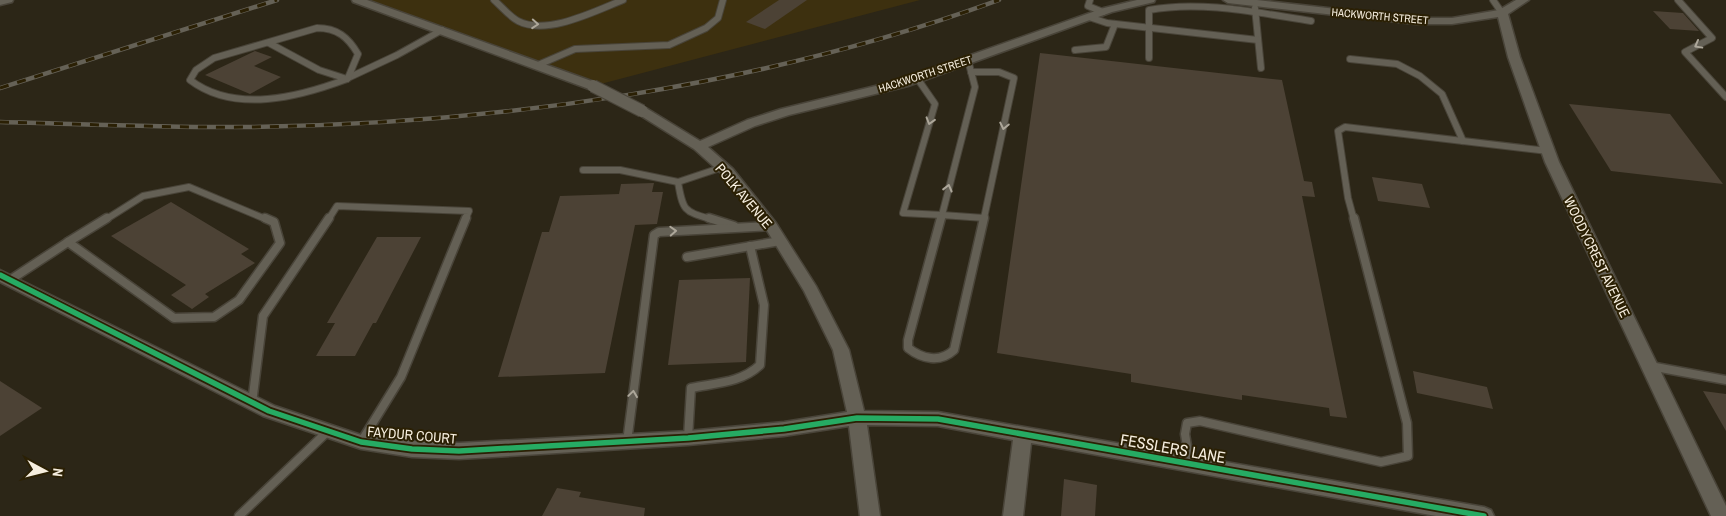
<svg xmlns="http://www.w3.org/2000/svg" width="1726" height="516" font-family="'Archivo Narrow',sans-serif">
	<rect width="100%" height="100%" fill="#2c2617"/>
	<polygon fill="#3d300f" points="353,0 920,0 593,86"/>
	<g fill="#4c4235">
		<polygon points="779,0 807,0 765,29 746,22"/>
		<polygon points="1653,11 1683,13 1699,31 1670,29"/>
		<polygon points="255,51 272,57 254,66 281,77 250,94 205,75"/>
		<polygon points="1040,53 1282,80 1304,181 1312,182 1315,197 1302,196 1347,418 1330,416 1329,408 1242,395 1242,400 1131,382 1131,374 997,353"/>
		<polygon points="1569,104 1670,114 1723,184 1611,171"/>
		<polygon points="1372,177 1422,184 1430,208 1378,201"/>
		<polygon points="654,183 652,192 663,192 657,224 635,225 605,373 498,377 542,232 549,232 560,196 619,194 621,184"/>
		<polygon points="171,202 249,249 241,254 255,263 205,294 209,297 192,309 171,295 186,285 111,236"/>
		<polygon points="377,237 421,237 376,323 373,323 355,356 316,356 335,323 327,323"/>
		<polygon points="750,278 746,362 668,365 679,280"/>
		<polygon points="1413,371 1487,387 1493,409 1417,393"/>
		<polygon points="0,381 42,408 0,436"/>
		<polygon points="1703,391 1726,394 1726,431"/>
		<polygon points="1064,479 1097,485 1095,516 1061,516"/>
		<polygon points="557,488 581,492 579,497 645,508 644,516 542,516"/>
	</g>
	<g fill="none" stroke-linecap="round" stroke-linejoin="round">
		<defs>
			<g id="service-far1">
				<path d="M494,0C502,7 509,16 518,21C547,36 595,11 623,0"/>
				<polyline points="1090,0 1088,6 1103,12"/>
				<polyline points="1493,0 1502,13"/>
				<polyline points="1678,0 1712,38 1685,52 1726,97"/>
				<polyline points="1255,8 1261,68"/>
				<polyline points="1089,17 1107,23 1258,40"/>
				<polyline points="269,43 319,70 347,79"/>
				<polyline points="1075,50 1106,47 1115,24"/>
				<path d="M1149,58V10C1201,0 1259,13 1311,21"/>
				<polyline points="1350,59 1397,64 1420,76 1442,94 1463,141"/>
				<polyline points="538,65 575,49 669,45 706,28 718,18 723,0"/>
				<polyline points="971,72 999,72 1014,78 984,218"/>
				<polyline points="348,78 397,55 442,30"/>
				<polyline points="917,78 935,104 903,213 942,215 975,87 968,60"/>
				<polyline points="347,79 348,78"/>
				<path d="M347,79C299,97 235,114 190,80L196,70L214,58L317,28C337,28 348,37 358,54L348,78"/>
				<polyline points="583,170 620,170 678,182"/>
				<polyline points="105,220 143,196 189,187 268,220"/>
				<polyline points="328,220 337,206 469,211 465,220"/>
				<path d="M713,220C684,211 683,212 678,182L723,167"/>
				<polyline points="941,220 942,215 984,218"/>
				<polyline points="1354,220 1348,198 1338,131 1345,127 1548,151"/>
			</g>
			<g id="service">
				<polyline points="709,218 734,226"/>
				<path d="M941,218L908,340V348C922,359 940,363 954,350L984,218"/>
				<polyline points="68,242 174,318 214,317 239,300 280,243 274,222 265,218"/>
				<polyline points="68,242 107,218"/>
				<polyline points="687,257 780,241"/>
				<polyline points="10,280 68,242"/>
				<polyline points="1650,366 1726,380"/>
				<polyline points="252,403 263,316 329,218"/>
				<path d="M688,438L691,388C715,383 741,383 760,365L764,305L750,246"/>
				<polyline points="361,442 401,377 466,218"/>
				<polyline points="627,442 654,235 659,232 771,226"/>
				<polyline points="1190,464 1185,434 1187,423 1200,421 1381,462 1408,456 1407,423 1354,218"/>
				<polyline points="239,516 328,431"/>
			</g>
			<g id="minor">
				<polygon points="0,0 13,0 12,2 0,5"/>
				<polygon points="352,0 367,0 597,83 599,86 597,89 589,89 353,2"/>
				<polygon points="1137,0 1155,0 1154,2 1112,12 908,86 789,115 755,126 708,147 733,169 776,223 816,286 849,350 864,411 938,412 1484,507 1491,510 1494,516 1436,516 1031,443 1023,516 1003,516 1013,440 938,426 867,425 880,516 860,516 849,426 784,436 688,445 459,459 412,457 361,449 263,416 0,282 0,270 275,406 361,435 412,441 459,443 688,431 784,422 847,412 833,350 804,291 766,229 723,175 694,149 638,114 636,111 638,108 646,108 700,141 747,120 781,109 900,80 1104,8"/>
				<polygon points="1223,0 1257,0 1416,18 1452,18 1499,10 1516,0 1529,0 1508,14 1520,57 1559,162 1726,506 1726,516 1711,516 1545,162 1508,57 1498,17 1452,24 1416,24 1228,3"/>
			</g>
		</defs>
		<use href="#service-far1" stroke="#494439" stroke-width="8"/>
		<use href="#service" stroke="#494439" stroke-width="11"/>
		<use href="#minor" stroke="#494439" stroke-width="3"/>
		<use href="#service-far1" stroke="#646055" stroke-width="6"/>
		<use href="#service" stroke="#646055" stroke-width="8"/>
		<use href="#minor" fill="#646055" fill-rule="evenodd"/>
		<defs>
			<g id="rail">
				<polyline points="0,88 277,0"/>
				<path d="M0,122C83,124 166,128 249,127C499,124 764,86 999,0"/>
			</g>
		</defs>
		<use href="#rail" stroke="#656156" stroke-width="4.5"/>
		<use href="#rail" stroke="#2b2004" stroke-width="3" stroke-dasharray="9" stroke-linecap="butt"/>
		<defs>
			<polyline id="minor-bridge" points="593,86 642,111"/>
		</defs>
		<use href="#minor-bridge" stroke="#494439" stroke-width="14" stroke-linecap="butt"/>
		<use href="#minor-bridge" stroke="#646055" stroke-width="12"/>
		<defs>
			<polyline id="cycleway" points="0,275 269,411 361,442 412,449 459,451 688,438 784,429 857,418 938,419 1484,516"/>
		</defs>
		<use href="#cycleway" stroke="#2b2004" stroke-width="9"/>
		<use href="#cycleway" stroke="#26ab63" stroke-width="5.5"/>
	</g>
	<defs><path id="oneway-chevron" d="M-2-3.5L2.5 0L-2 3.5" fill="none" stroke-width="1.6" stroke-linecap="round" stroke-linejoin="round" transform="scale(1.25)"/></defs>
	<g stroke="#ada79a">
		<use href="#oneway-chevron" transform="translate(535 24) rotate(4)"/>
		<use href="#oneway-chevron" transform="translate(1698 45) rotate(151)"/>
		<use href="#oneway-chevron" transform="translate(930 121) rotate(107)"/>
		<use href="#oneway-chevron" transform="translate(1004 126) rotate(102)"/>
		<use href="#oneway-chevron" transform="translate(948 188) rotate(-76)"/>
		<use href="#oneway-chevron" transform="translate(673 231) rotate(-3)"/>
		<use href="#oneway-chevron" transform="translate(633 394) rotate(-82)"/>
	</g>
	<g text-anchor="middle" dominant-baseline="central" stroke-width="4" stroke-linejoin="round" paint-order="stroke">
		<g font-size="11" fill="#f6eedf" stroke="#2b2004">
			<text transform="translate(1380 16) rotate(5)">HACKWORTH STREET</text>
			<text transform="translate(925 74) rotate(-18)">HACKWORTH STREET</text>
		</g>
		<g font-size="14" fill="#f6eedf" stroke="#2b2004">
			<text transform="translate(744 196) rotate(50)">POLK AVENUE</text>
			<text transform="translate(1597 257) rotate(64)">WOODYCREST AVENUE</text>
			<text transform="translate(412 435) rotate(5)">FAYDUR COURT</text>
		</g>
		<g font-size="16" fill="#f6eedf" stroke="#2b2004">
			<text transform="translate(1173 448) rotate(10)">FESSLERS LANE</text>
		</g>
	</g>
	<g transform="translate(45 471) rotate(97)" stroke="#2b2004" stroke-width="4" paint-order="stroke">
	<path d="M0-4L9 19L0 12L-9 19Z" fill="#f6eedf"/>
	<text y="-8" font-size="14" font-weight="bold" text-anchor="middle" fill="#f6eedf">N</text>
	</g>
</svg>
